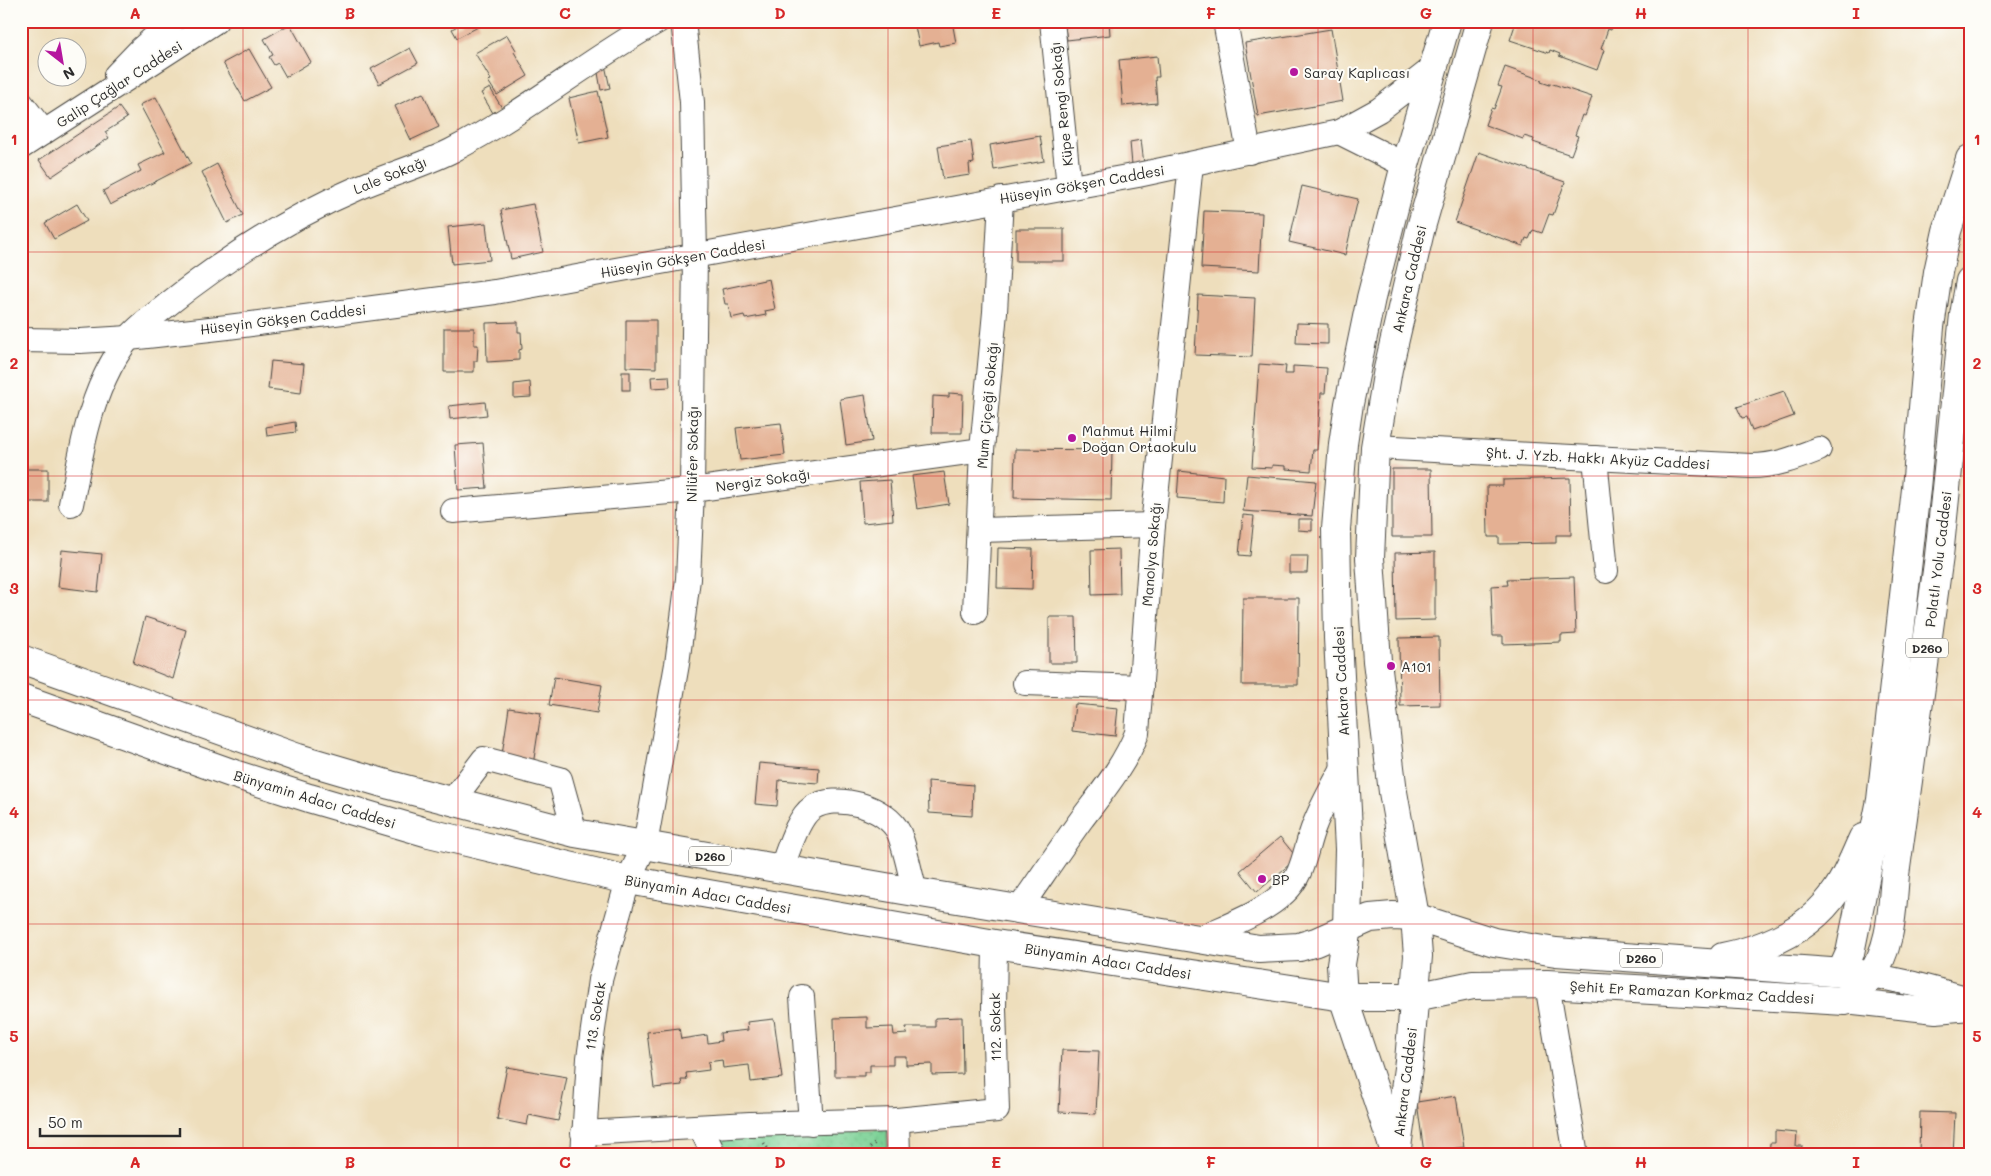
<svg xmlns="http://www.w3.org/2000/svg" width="1991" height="1176" font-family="Mali,sans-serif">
	<defs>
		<pattern id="park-dots" width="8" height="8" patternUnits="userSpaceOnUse" patternTransform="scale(1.25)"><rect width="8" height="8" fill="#7cd296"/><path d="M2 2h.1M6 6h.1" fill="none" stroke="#6bb481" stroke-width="1.8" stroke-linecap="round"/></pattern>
	</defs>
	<rect width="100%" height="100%" fill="#fdfcf7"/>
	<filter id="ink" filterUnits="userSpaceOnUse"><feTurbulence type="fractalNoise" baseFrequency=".02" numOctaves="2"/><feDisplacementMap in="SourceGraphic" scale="10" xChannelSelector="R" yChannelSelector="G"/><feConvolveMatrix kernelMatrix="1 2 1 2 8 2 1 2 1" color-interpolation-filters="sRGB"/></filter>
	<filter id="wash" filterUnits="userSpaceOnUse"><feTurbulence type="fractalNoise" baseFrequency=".0096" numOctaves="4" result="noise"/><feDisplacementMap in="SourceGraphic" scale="20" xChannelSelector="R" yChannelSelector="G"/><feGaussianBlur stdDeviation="1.12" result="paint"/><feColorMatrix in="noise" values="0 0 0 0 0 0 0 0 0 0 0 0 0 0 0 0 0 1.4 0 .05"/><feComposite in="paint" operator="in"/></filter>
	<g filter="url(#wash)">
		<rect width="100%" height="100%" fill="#eedebc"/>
		<polygon fill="url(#park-dots)" stroke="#547e60" points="887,1129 888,1155 722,1155 710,1133"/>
		<g id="blocks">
			<g fill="#e4b093">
				<polygon points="466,21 478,21 480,26 457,38 452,29"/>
				<polygon points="914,21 952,21 956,43 939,46 938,42 919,46"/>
				<polygon points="1064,21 1109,21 1110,35 1067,40"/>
				<polygon points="1520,21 1614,21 1611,30 1608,29 1601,49 1604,50 1597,70 1559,56 1560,54 1550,50 1549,53 1510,40 1516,22 1520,23"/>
				<polygon points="290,24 311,62 286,77 278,63 274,65 269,57 273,55 264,39"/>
				<polygon points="1331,29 1343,101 1258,116 1245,43"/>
				<polygon points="507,35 516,50 514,52 528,76 497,95 488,81 491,80 475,53"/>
				<polygon points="410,48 418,63 379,84 371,69"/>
				<polygon points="249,49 271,87 245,101 223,63"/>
				<polygon points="1157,56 1159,77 1155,77 1157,103 1123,106 1119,60"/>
				<polygon points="605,65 610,88 601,90 597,67"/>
				<polygon points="1505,67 1542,80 1541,82 1550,85 1550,83 1592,97 1585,116 1582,115 1575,135 1578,136 1571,155 1533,142 1534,139 1524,136 1523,139 1485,125 1491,108 1494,109 1502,87 1498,86"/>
				<polygon points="490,88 502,108 493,113 481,93"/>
				<polygon points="598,91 608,137 579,143 569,98"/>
				<polygon points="423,93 439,127 411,140 395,106"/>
				<polygon points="156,97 191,163 110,205 103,191 141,171 138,165 165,152 140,105"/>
				<polygon points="119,107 127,118 105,132 109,138 51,177 39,160"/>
				<polygon points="1040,136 1044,161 994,170 990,145"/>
				<polygon points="1141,140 1144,164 1132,165 1130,142"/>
				<polygon points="971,141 974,163 969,164 970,175 943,179 938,146"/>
				<polygon points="1479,152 1565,182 1553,215 1549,214 1542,233 1533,230 1529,239 1526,238 1523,246 1455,222"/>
				<polygon points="217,164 243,215 227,223 202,172"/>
				<polygon points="1302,186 1358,199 1345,255 1289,242"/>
				<polygon points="77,204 87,221 54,239 45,223"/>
				<polygon points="533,204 543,252 511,259 501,210"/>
				<polygon points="1204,211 1262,213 1259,271 1201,268"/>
				<polygon points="486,223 490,260 452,264 448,227"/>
				<rect x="1016" y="229" width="48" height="32"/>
				<polygon points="769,279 775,309 765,311 766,315 745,319 744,315 731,318 728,304 725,304 722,289"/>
				<polygon points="1198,295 1255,298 1252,357 1195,355"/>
				<polygon points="626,320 656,320 656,368 626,367"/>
				<polygon points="518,322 518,332 521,332 522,349 519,350 519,360 487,362 486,323"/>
				<polygon points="1297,323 1328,324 1328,344 1296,343"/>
				<polygon points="444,328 474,328 474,345 478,345 477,361 474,361 474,372 444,372"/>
				<polygon points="271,361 304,364 301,393 268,389"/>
				<polygon points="1259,364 1286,366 1285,374 1293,374 1293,366 1327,368 1325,393 1321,393 1317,450 1313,450 1311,471 1286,469 1286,466 1272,465 1272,468 1252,467"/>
				<rect x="622" y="372" width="8" height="18"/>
				<polygon points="669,376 670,387 652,388 651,377"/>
				<polygon points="530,382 531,397 514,398 514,384"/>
				<polygon points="1784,391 1794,416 1752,431 1747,417 1742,418 1737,407"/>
				<polygon points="949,393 963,394 962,433 932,433 933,396 949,397"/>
				<polygon points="865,395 872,441 846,445 840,399"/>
				<polygon points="485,402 487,415 450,419 449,406"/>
				<polygon points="295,422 296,432 267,436 266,427"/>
				<polygon points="781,423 785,455 740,460 736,428"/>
				<polygon points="483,443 487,488 458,490 455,445"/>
				<polygon points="1015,449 1112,450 1111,500 1014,498"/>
				<rect x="21" y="469" width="27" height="33"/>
				<polygon points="1392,469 1431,469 1432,537 1392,537"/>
				<polygon points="1179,471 1224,476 1223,502 1177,498"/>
				<polygon points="944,472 949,504 917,509 912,476"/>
				<polygon points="1247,475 1316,481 1312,516 1243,511"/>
				<polygon points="1570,478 1571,535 1556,535 1556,543 1499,544 1499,537 1488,537 1487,486 1503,486 1503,480"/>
				<polygon points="890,480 893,520 863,523 860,482"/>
				<polygon points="1243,515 1254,516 1250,556 1239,555"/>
				<polygon points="1298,519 1312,519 1312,531 1298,530"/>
				<polygon points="998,548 1033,549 1032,589 997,588"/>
				<polygon points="1119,549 1120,594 1092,595 1091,550"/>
				<polygon points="62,550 102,554 98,592 58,587"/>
				<polygon points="1435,552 1435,620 1396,621 1395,553"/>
				<polygon points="1289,556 1308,556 1307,573 1289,573"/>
				<polygon points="1574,577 1576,634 1561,635 1561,642 1503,644 1503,636 1493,636 1491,586 1508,585 1507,579"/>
				<polygon points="1243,598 1299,598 1298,685 1242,685"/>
				<polygon points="145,617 186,630 173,679 133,663"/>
				<polygon points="1049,617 1076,617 1077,663 1049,663"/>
				<polygon points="1439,637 1440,705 1400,706 1399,638"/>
				<polygon points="554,677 602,685 597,713 549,705"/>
				<polygon points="1075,704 1118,708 1115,736 1072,731"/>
				<polygon points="509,708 541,713 531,778 499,774"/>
				<polygon points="759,763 819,768 818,783 779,780 777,806 755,804"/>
				<polygon points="928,781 973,785 972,816 929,813"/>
				<polygon points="1280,837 1297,858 1257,892 1240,871"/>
				<polygon points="867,1017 867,1028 893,1027 894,1035 907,1034 906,1027 935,1027 935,1018 962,1017 963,1074 932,1075 932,1064 906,1065 906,1056 893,1056 893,1065 870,1065 870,1072 864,1072 864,1076 835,1076 834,1018"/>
				<polygon points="774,1019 782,1078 751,1082 749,1065 723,1068 722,1060 708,1062 709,1070 686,1073 687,1080 681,1080 682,1085 654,1088 647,1032 679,1028 681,1039 707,1035 708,1043 721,1041 720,1033 748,1030 747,1022"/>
				<polygon points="1062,1050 1099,1051 1096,1114 1059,1112"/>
				<polygon points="507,1067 567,1077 558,1121 529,1115 527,1125 497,1119"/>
				<polygon points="1456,1096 1464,1147 1424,1153 1417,1102"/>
				<polygon points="1920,1112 1955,1113 1953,1155 1919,1155"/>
				<polygon points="1775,1131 1797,1133 1796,1146 1802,1146 1801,1155 1769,1155 1770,1143 1775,1143"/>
			</g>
		</g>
	</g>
	<g filter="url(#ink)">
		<use href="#blocks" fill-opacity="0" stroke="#484641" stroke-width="1"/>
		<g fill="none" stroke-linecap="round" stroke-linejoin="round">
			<defs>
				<g id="minor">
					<polyline points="1052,21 1069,187"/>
					<polyline points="1225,21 1249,152"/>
					<polyline points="116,75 141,49 173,21"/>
					<polyline points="21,103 44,132"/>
					<polyline points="1339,132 1405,165"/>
					<polyline points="21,147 216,21"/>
					<polyline points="21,340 80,341 129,338 228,327 495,292 1138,175 1339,132 1379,110 1433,68"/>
					<path d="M1375,447L1751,466C1776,466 1796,458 1819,449"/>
					<polyline points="1595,458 1606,571"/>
					<path d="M71,504C80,461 86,416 105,377C111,364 119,350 128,339C138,326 155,315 167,305C225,259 290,217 358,188C388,175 421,166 451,151C524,114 587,61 658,21"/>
					<polyline points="453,511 692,490 982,450"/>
					<polyline points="979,530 1153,525"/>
					<polyline points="975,612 982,450 995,312 1001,199"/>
					<polyline points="1025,683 1141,687"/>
					<polyline points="452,801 484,759 560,779 575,833"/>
					<path d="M781,869C788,852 797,818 812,808C836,792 887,807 899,833C906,851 910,873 915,892"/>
					<path d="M1019,909C1040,879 1060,849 1081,820C1102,792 1124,766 1137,733L1153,525L1191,164"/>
					<path d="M1198,939C1226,926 1262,914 1285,892C1304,875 1305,848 1314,826C1322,805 1334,785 1345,764"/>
					<polyline points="1872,975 1914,984 1970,999"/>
					<polyline points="1547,984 1576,1155"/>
					<polyline points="802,997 811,1123"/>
					<polyline points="1845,1001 1936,1011 1970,1008"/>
					<polyline points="897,1120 898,1155"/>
					<polyline points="701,1128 714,1155"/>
					<polyline points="583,1133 750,1124 897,1120 997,1110 994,1008 995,944"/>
					<polyline points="583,1155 589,1058 600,980 628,880 645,845 677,664 688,579 692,490 695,256 692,102 683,21"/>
				</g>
				<g id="major">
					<polyline points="21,659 298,758 390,785 575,833 903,890 1259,949 1299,947 1316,942 1370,918 1393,916 1415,917 1494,942 1556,952 1872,975"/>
					<path d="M21,698L234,774L309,798L429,833L628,880L995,944L1343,997H1415L1473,985L1547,984L1845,1001C1854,993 1863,986 1870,976C1892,949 1892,908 1895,875L1939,556L1964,315L1970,281"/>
					<path d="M1723,957C1767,948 1811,929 1837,890C1848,874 1855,855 1863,838"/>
					<polyline points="1841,973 1850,953 1881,800 1916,489 1930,327 1938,272 1947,231 1970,159"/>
					<polyline points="1397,1147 1409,1061 1418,956 1415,917 1393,792 1377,661 1370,558 1375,447 1388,369 1420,231 1480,21"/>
					<polyline points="1396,1155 1343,997 1341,964 1347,928 1349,849 1338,638 1336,529 1343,444 1349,404 1371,298 1405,165 1447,21"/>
				</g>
			</defs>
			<use href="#minor" stroke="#484641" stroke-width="26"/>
			<use href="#major" stroke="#484641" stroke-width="30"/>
			<g stroke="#484641" stroke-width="3" stroke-dasharray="1 4" stroke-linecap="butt">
				<polyline points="764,1143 772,1155"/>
				<polyline points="863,1155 877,1141"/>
			</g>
			<use href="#minor" stroke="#fff" stroke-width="24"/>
			<use href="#major" stroke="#fff" stroke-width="28"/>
		</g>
	</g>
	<path fill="none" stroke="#d62828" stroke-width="1" stroke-opacity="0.55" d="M243,21V1155M458,21V1155M673,21V1155M888,21V1155M1103,21V1155M1318,21V1155M1533,21V1155M1748,21V1155M21,252H1970M21,476H1970M21,700H1970M21,924H1970"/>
	<g fill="#b5179e" stroke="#fdfcf7" stroke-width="2">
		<circle cx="1294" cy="72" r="5"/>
		<circle cx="1072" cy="438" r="5"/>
		<circle cx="1391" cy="666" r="5"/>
		<circle cx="1262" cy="879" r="5"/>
	</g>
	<g text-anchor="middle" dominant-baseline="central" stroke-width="4" stroke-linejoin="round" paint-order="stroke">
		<g fill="#fdfcf7" stroke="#6a6a68" stroke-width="1">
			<rect x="1906" y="638.5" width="42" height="19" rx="4"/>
			<rect x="689" y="846.5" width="42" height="19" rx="4"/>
			<rect x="1620" y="948.5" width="42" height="19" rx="4"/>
		</g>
		<g font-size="12" font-weight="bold" fill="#2b2b2b">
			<text x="1927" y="648">D260</text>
			<text x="710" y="856">D260</text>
			<text x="1641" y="958">D260</text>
		</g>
		<g font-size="14" fill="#2b2b2b" stroke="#fdfcf7" text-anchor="start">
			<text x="1304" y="72">Saray Kaplıcası</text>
			<text x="1082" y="430">Mahmut Hilmi<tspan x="1082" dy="16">Doğan Ortaokulu</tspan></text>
			<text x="1401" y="666">A101</text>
			<text x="1272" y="879">BP</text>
		</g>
		<g font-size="14" fill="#2b2b2b" stroke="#fdfcf7">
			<text transform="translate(119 84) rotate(-33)">Galip Çağlar Caddesi</text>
			<text transform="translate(1061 104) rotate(-96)">Küpe Rengi Sokağı</text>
			<text transform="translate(390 175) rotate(-22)">Lale Sokağı</text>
			<text transform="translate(1082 184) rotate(-10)">Hüseyin Gökşen Caddesi</text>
			<text transform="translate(683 258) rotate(-10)">Hüseyin Gökşen Caddesi</text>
			<text transform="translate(1409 279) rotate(-77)">Ankara Caddesi</text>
			<text transform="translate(283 319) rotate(-7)">Hüseyin Gökşen Caddesi</text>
			<text transform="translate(987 405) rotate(-85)">Mum Çiçeği Sokağı</text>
			<text transform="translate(692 454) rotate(-89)">Nilüfer Sokağı</text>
			<text transform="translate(1598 458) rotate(3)">Şht. J. Yzb. Hakkı Akyüz Caddesi</text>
			<text transform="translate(763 480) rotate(-8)">Nergiz Sokağı</text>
			<text transform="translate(1151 554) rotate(-85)">Manolya Sokağı</text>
			<text transform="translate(1938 559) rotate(-83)">Polatlı Yolu Caddesi</text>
			<text transform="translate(1341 681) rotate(-93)">Ankara Caddesi</text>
			<text transform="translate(315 799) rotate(17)">Bünyamin Adacı Caddesi</text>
			<text transform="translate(708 894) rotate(10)">Bünyamin Adacı Caddesi</text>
			<text transform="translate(1108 961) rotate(9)">Bünyamin Adacı Caddesi</text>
			<text transform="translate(1692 992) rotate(3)">Şehit Er Ramazan Korkmaz Caddesi</text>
			<text transform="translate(595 1016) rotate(-81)">113. Sokak</text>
			<text transform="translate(995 1027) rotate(-91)">112. Sokak</text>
			<text transform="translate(1405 1082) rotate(-83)">Ankara Caddesi</text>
		</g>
	</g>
	<rect width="1991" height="1176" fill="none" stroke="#fdfcf7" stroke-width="55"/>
	<g transform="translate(62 62) rotate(149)"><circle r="24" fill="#fdfcf7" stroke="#a9a8a5"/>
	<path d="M0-4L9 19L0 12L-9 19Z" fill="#b5179e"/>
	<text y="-8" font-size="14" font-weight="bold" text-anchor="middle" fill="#2b2b2b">N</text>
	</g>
	<path d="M40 1128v8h140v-8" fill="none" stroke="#2b2b2b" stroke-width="2.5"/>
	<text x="48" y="1128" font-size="15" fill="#2b2b2b" stroke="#fdfcf7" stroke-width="4" paint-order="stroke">50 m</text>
	<rect x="28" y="28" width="1936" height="1120" fill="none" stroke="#d62828" stroke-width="2"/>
	<g font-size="16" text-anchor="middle" font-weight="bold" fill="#d62828">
		<text x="135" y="19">A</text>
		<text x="350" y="19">B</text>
		<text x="565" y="19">C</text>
		<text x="780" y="19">D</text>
		<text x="996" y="19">E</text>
		<text x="1211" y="19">F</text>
		<text x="1426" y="19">G</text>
		<text x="1641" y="19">H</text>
		<text x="1856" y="19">I</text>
		<text x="14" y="145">1</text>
		<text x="1977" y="145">1</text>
		<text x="14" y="369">2</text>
		<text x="1977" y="369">2</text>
		<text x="14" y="594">3</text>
		<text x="1977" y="594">3</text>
		<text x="14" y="818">4</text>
		<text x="1977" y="818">4</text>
		<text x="14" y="1042">5</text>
		<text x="1977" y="1042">5</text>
		<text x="135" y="1168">A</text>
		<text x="350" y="1168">B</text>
		<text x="565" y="1168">C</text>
		<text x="780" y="1168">D</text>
		<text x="996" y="1168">E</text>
		<text x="1211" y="1168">F</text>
		<text x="1426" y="1168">G</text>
		<text x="1641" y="1168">H</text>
		<text x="1856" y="1168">I</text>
	</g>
</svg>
